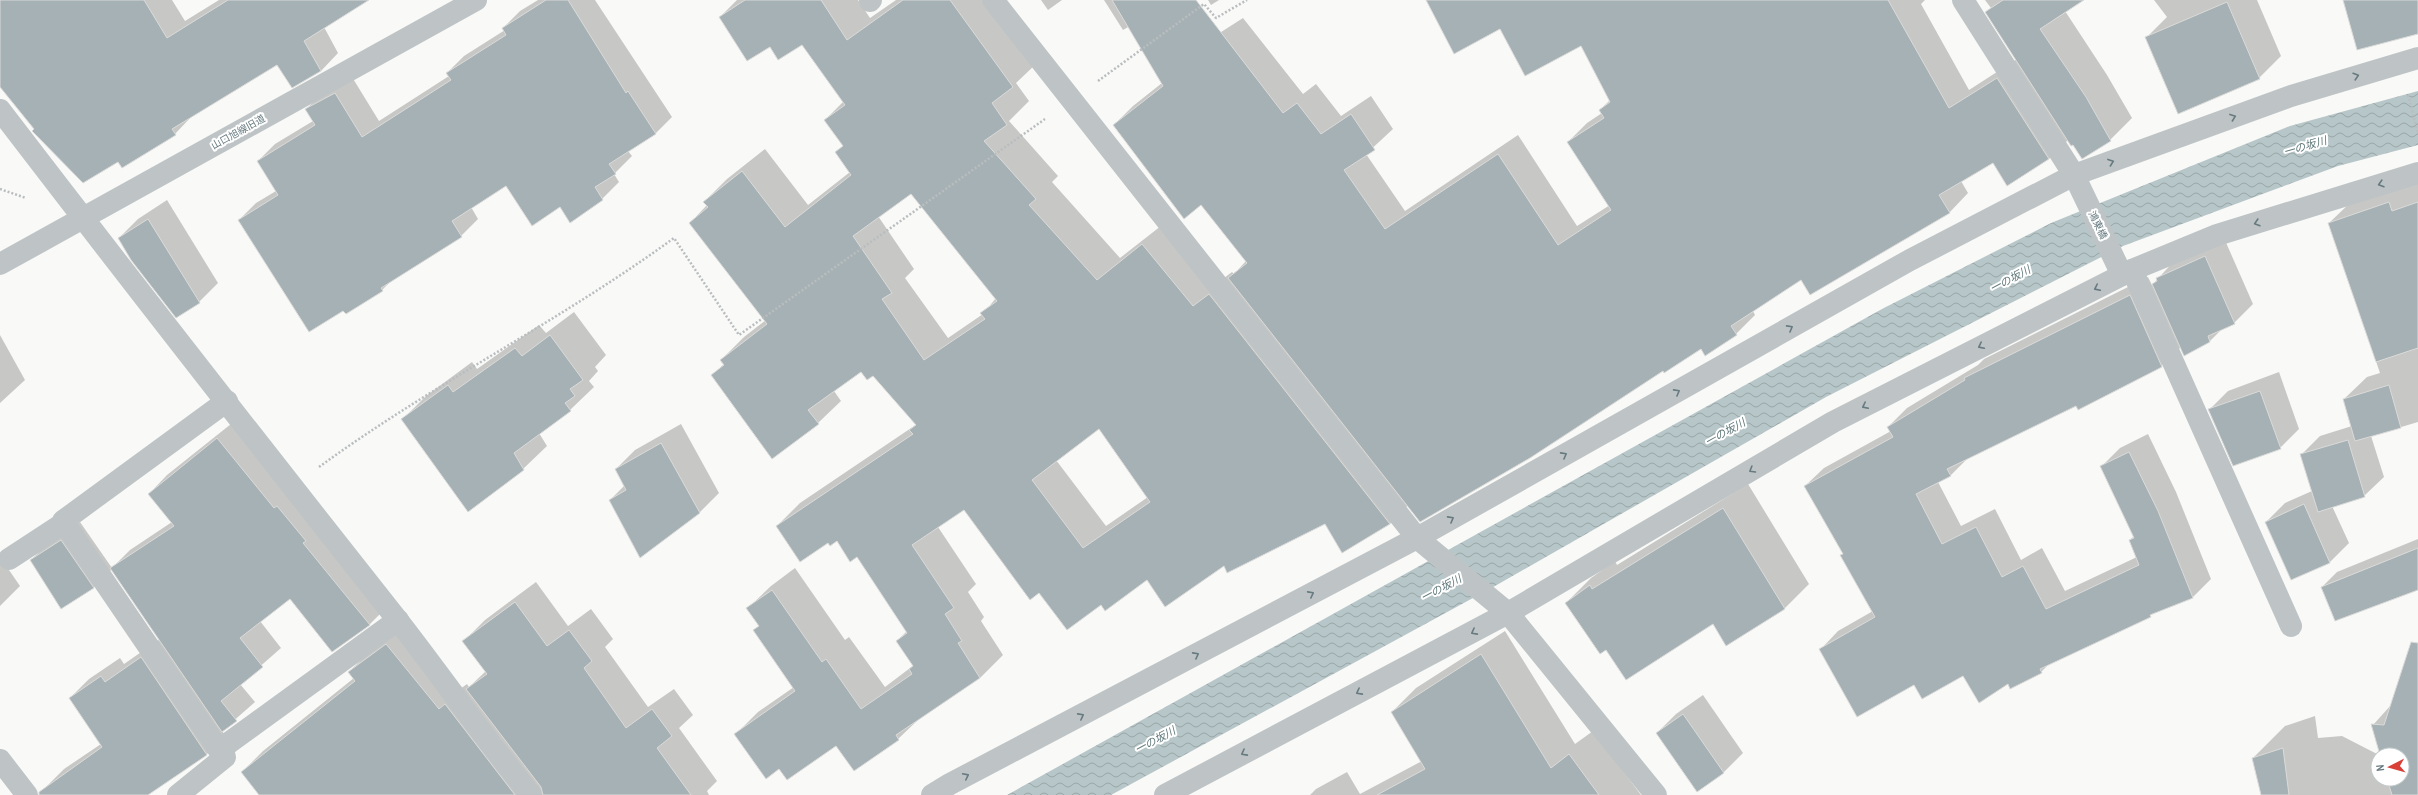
<svg xmlns="http://www.w3.org/2000/svg" width="2418" height="795" font-family="'Archivo Narrow','Noto Sans JP',sans-serif">
	<defs>
		<pattern id="water-waves" width="16" height="10" patternUnits="userSpaceOnUse"><rect width="16" height="10" fill="#b7c6c8"/><path d="M0 5q4-4 8 0t8 0" fill="none" stroke="#99a6a8"/></pattern>
	</defs>
	<rect width="100%" height="100%" fill="#f9f9f7"/>
	<polygon fill="url(#water-waves)" points="2418,91 2418,145 2338,166 2123,246 1826,397 1495,586 1111,795 1007,795 1882,309 2051,223 2290,126"/>
	<g fill="#0003" fill-rule="evenodd">
		<polygon points="0,0 172,0 185,21 219,0 367,0 324,27 338,53 321,71 292,87 278,63 192,116 175,134 118,160 33,130 35,128 0,86"/>
		<polygon points="538,0 595,0 672,117 655,134 628,151 632,156 614,174 619,182 602,199 561,206 506,185 471,207 478,219 461,236 391,281 382,290 239,220 256,203 276,191 258,161 275,144 313,121 306,109 323,93 352,77 379,121 449,76 447,73 464,56 505,30 503,28 520,11"/>
		<path d="M737,0H858L870,18L896,0H990L1036,64L1016,83L1029,101L1009,121L1058,176L1052,182L1120,258L1166,222L1216,284L1232,272L1234,274L1246,261L1201,204L1114,125L1133,106L1162,83L1179,59L1243,18L1303,94L1316,84L1341,116L1371,96L1393,129L1366,154L1405,211L1518,135L1577,226L1610,205L1568,142L1587,123L1602,113L1600,110L1610,100L1581,45L1501,28L1427,0H1925L1921,4L1969,90L2017,59L1987,12L1991,8L1985,0H2082L2065,11L2107,75L2132,118L2110,140L2073,143L2068,140L2049,159L1993,162L1961,181L1968,193L1949,213L1802,279L1753,311L1755,315L1736,334L1701,348L1408,505L1390,524L1342,552L1326,523L1224,565L1147,579L1101,604L1039,591L964,509L938,527L976,584L968,592L984,617L981,621L1003,655L980,678L919,719L898,739L836,744L779,768L736,734L758,712L794,687L748,608L771,586L795,568L845,640L849,637L885,687L914,665L897,641L907,631L858,556L837,540L829,542L777,526L800,503L917,424L873,375L861,371L834,391L841,401L818,423L712,375L724,364L721,360L744,337L766,320L690,223L707,205L704,202L727,179L765,149L808,205L850,172L837,152L844,145L825,120L844,101L802,43L770,45L720,17ZM911,192L996,298L983,314L948,338L905,278L914,269L878,216ZM1099,428L1148,497L1106,526L1056,460Z"/>
		<polygon points="1041,0 1062,0 1048,10"/>
		<polygon points="1104,0 1164,0 1149,15 1123,30"/>
		<polygon points="1208,0 1219,0 1211,5"/>
		<polygon points="2154,0 2257,0 2281,56 2259,78 2146,38 2167,17"/>
		<polygon points="2418,178 2418,422 2371,436 2384,477 2364,496 2332,506 2349,543 2330,562 2292,579 2266,522 2285,503 2312,491 2301,455 2320,436 2352,426 2344,399 2367,377 2380,373 2329,223 2352,201"/>
		<polygon points="167,200 218,283 199,302 119,238 138,219"/>
		<polygon points="2224,238 2253,304 2234,323 2222,329 2209,342 2181,347 2161,366 1969,457 1950,476 1938,482 1961,526 1995,509 2021,560 2042,548 2065,591 2137,557 2130,540 2134,536 2102,466 2120,448 2148,434 2176,492 2211,579 2192,598 2154,612 2051,662 2041,672 2009,683 1820,650 1838,631 1873,611 1841,555 1844,553 1805,486 1824,468 1891,431 1888,427 1907,408 1978,365 1984,359 2148,277 2152,285 2176,259"/>
		<polygon points="574,312 606,355 595,367 598,371 589,381 594,387 570,410 539,433 547,446 523,469 402,420 426,396 472,362 477,369 539,325 546,333"/>
		<polygon points="0,335 25,380 0,403"/>
		<polygon points="2279,372 2299,429 2280,448 2209,410 2228,391"/>
		<polygon points="236,420 388,606 370,624 333,651 291,598 260,621 281,648 240,684 255,702 222,731 226,736 207,754 147,795 50,795 45,788 64,769 101,744 70,698 89,679 120,658 124,664 160,639 112,569 93,588 31,560 50,541 80,522 112,568 130,550 172,522 149,494 167,475"/>
		<polygon points="681,424 719,493 699,513 610,500 625,485 616,469 635,450"/>
		<polygon points="1748,484 1809,584 1784,609 1606,648 1566,603 1591,578 1615,561 1617,565"/>
		<polygon points="2418,539 2418,588 2322,587 2337,572"/>
		<polygon points="0,557 20,586 0,606"/>
		<polygon points="536,582 568,626 591,609 613,639 605,647 648,707 674,689 693,715 679,728 717,781 707,791 709,795 260,795 242,772 263,751 354,678 349,672 370,651 408,624 460,689 467,684 469,687 486,671 464,641 485,620"/>
		<polygon points="1505,631 1575,744 1593,731 1641,795 1310,795 1316,789 1347,772 1360,794 1422,761 1392,712 1416,688"/>
		<polygon points="2418,675 2418,795 2262,795 2253,758 2285,726 2315,716 2318,738 2342,736 2379,755 2378,779 2402,779 2402,755 2381,755 2373,725"/>
		<polygon points="1703,695 1743,753 1724,772 1697,791 1657,733 1676,714"/>
	</g>
	<g fill="#a5b1b4" stroke="#dbdbd9" fill-rule="evenodd">
		<polygon points="0,0 144,0 167,38 228,0 369,0 304,41 321,71 292,88 277,65 172,129 176,135 122,168 118,162 83,183 32,131 34,129 0,87"/>
		<polygon points="546,0 568,0 626,93 628,91 656,134 609,164 616,174 595,187 603,200 570,223 560,207 532,226 506,186 452,221 462,237 381,288 383,291 346,314 343,311 309,332 238,220 278,195 257,161 315,125 305,109 335,93 362,137 451,80 446,73 506,35 502,28"/>
		<path d="M745,0H821L847,40L903,0H950L1013,87L992,103L1007,125L984,141L1036,199L1029,205L1097,280L1142,244L1193,306L1209,294L1390,524L1342,553L1325,524L1227,573L1224,566L1165,607L1147,580L1105,611L1101,605L1067,630L1039,593L1030,600L964,510L912,545L954,608L945,614L962,641L958,643L980,678L896,735L899,740L854,771L836,746L787,780L779,769L766,779L734,734L795,691L753,630L759,626L746,608L772,590L822,662L826,659L861,709L912,674L909,669L913,666L896,641L907,633L857,557L850,562L837,541L830,546L828,543L800,562L776,526L913,434L909,430L916,425L873,376L867,380L861,372L808,410L819,424L772,459L711,375L724,365L720,360L767,324L689,223L708,207L703,202L742,171L785,227L851,175L835,152L843,146L824,120L845,105L802,45L778,60L770,47L747,61L719,17ZM911,194L997,301L980,313L985,319L924,360L882,299L892,293L853,236ZM1099,429L1150,502L1083,548L1032,480Z"/>
		<polygon points="1112,0 1196,0 1283,113 1297,103 1321,134 1351,114 1375,150 1344,170 1385,229 1498,154 1558,245 1611,210 1567,142 1604,118 1599,110 1610,102 1581,46 1525,76 1500,29 1454,54 1426,0 1888,0 1949,108 1997,78 2049,159 2007,186 1993,163 1939,195 1950,213 1810,295 1801,280 1731,326 1737,335 1705,356 1701,349 1664,373 1663,371 1530,458 1420,522 1228,278 1247,263 1201,205 1184,219 1113,125 1163,86"/>
		<polygon points="2003,0 2084,0 2040,29 2086,97 2111,141 2082,159 2073,145 2071,146 1985,12"/>
		<polygon points="2343,0 2418,0 2418,34 2357,50"/>
		<polygon points="2227,2 2260,79 2178,114 2145,37"/>
		<polygon points="2389,202 2392,211 2418,202 2418,348 2376,362 2328,223"/>
		<polygon points="148,219 200,303 176,318 131,260 118,238"/>
		<polygon points="2205,256 2235,324 2208,336 2210,342 2184,356 2152,284 2157,281 2156,278"/>
		<polygon points="2130,295 2162,367 2078,410 2076,406 1947,469 1951,476 1916,494 1942,544 1976,527 2002,577 2023,566 2046,609 2139,565 2129,540 2134,538 2100,466 2129,452 2158,511 2193,598 2150,615 2151,617 2040,669 2042,673 2010,689 2008,684 1979,703 1963,676 1922,699 1914,685 1857,717 1819,649 1875,617 1840,555 1843,554 1804,486 1893,437 1887,427 1965,380 1964,378"/>
		<polygon points="550,335 583,380 570,389 575,396 565,403 571,411 514,453 524,470 468,512 401,419 448,385 453,392 515,348 522,356"/>
		<polygon points="2389,385 2401,428 2355,441 2343,399"/>
		<polygon points="2260,391 2281,449 2233,466 2208,409"/>
		<polygon points="217,438 274,508 277,506 306,541 303,543 370,625 332,652 290,599 240,638 263,667 221,701 237,721 222,732 110,568 174,526 148,494"/>
		<polygon points="2348,440 2365,497 2318,512 2300,454"/>
		<polygon points="661,443 700,513 640,558 609,500 626,490 615,469"/>
		<polygon points="2304,504 2330,563 2291,580 2265,522"/>
		<polygon points="1723,508 1785,609 1726,646 1713,624 1626,680 1606,650 1600,654 1565,603 1590,585 1592,589"/>
		<polygon points="61,540 94,588 61,609 30,560"/>
		<polygon points="2418,548 2418,590 2335,621 2321,587"/>
		<polygon points="515,602 547,646 569,630 592,661 584,668 626,728 652,709 672,736 657,748 691,795 543,795 541,787 466,689 487,674 462,641"/>
		<polygon points="2411,642 2418,643 2418,795 2392,795 2387,779 2402,779 2402,755 2380,755 2371,724 2384,725"/>
		<polygon points="386,644 439,709 445,704 515,795 259,795 241,772 355,681 348,672"/>
		<polygon points="1481,654 1551,768 1569,754 1599,795 1377,795 1425,769 1391,712"/>
		<polygon points="141,657 207,755 148,795 39,795 39,792 102,747 69,698 101,676 105,682"/>
		<polygon points="1683,714 1724,773 1697,792 1656,733"/>
		<polygon points="2283,748 2289,795 2261,795 2252,758"/>
	</g>
	<g fill="none" stroke-linecap="round" stroke-linejoin="round">
		<g stroke="#b9bdbf" stroke-width="2.5" stroke-dasharray="2 2" stroke-linecap="butt">
			<polyline points="1098,81 1204,4 1216,18 1247,0"/>
			<polyline points="2408,95 2418,133"/>
			<polyline points="0,189 26,198"/>
			<path d="M319,467C433,384 560,321 674,238L739,335L1045,119"/>
		</g>
		<g stroke="#bec4c6" stroke-width="22">
			<polyline points="993,0 1417,538 1508,613 1656,795"/>
			<polyline points="1963,0 2074,175 2122,275"/>
			<polyline points="870,1 871,0"/>
			<path d="M0,110C131,281 263,450 396,618C442,677 484,738 531,795"/>
			<polyline points="0,264 476,0"/>
			<polyline points="2132,270 2291,626"/>
			<polyline points="227,401 63,521 219,750 398,620"/>
			<polyline points="9,559 64,523"/>
			<polyline points="0,760 27,795"/>
			<polyline points="178,795 225,757 219,750"/>
			<polyline points="932,795 950,784 1417,538 1910,260 2074,175 2291,96 2418,58"/>
			<polyline points="1165,795 1508,613 1833,422 2132,270 2217,235 2418,173"/>
		</g>
	</g>
	<defs><path id="oneway-chevron" d="M-2-3.5L2.5 0L-2 3.5" fill="none" stroke-width="1.6" stroke-linecap="round" stroke-linejoin="round"/></defs>
	<g stroke="#667a80">
		<use href="#oneway-chevron" transform="translate(2356 76) rotate(-17)"/>
		<use href="#oneway-chevron" transform="translate(2233 117) rotate(-20)"/>
		<use href="#oneway-chevron" transform="translate(2111 162) rotate(-20)"/>
		<use href="#oneway-chevron" transform="translate(2381 184) rotate(163)"/>
		<use href="#oneway-chevron" transform="translate(2257 223) rotate(163)"/>
		<use href="#oneway-chevron" transform="translate(2097 288) rotate(154)"/>
		<use href="#oneway-chevron" transform="translate(1790 328) rotate(-29)"/>
		<use href="#oneway-chevron" transform="translate(1981 346) rotate(153)"/>
		<use href="#oneway-chevron" transform="translate(1677 392) rotate(-29)"/>
		<use href="#oneway-chevron" transform="translate(1865 406) rotate(153)"/>
		<use href="#oneway-chevron" transform="translate(1564 455) rotate(-29)"/>
		<use href="#oneway-chevron" transform="translate(1752 470) rotate(149)"/>
		<use href="#oneway-chevron" transform="translate(1451 519) rotate(-29)"/>
		<use href="#oneway-chevron" transform="translate(1311 594) rotate(-28)"/>
		<use href="#oneway-chevron" transform="translate(1474 632) rotate(152)"/>
		<use href="#oneway-chevron" transform="translate(1196 655) rotate(-28)"/>
		<use href="#oneway-chevron" transform="translate(1359 692) rotate(152)"/>
		<use href="#oneway-chevron" transform="translate(1081 716) rotate(-28)"/>
		<use href="#oneway-chevron" transform="translate(1244 753) rotate(152)"/>
		<use href="#oneway-chevron" transform="translate(966 776) rotate(-27)"/>
	</g>
	<g text-anchor="middle" dominant-baseline="central" stroke-width="4" stroke-linejoin="round" paint-order="stroke">
		<g font-size="10" fill="#667a80" stroke="#fff">
			<text transform="translate(238 132) rotate(-29)">山口旭線旧道</text>
			<text transform="translate(2098 225) rotate(64)">鴻東橋</text>
		</g>
		<g font-size="11" font-style="italic" fill="#60787a" stroke="#fff">
			<text transform="translate(2305 146) rotate(-16)">一の坂川</text>
			<text transform="translate(2010 279) rotate(-28)">一の坂川</text>
			<text transform="translate(1725 432) rotate(-29)">一の坂川</text>
			<text transform="translate(1441 588) rotate(-28)">一の坂川</text>
			<text transform="translate(1155 740) rotate(-28)">一の坂川</text>
		</g>
	</g>
	<g transform="translate(2390 767) rotate(264)"><circle r="19" fill="#ffffff" stroke="#c2cacc"/>
	<path d="M0-3L7 15L0 10L-7 15Z" fill="#d93f37"/>
	<text y="-6" font-size="11" font-weight="bold" text-anchor="middle" fill="#667a80">N</text>
	</g>
</svg>
